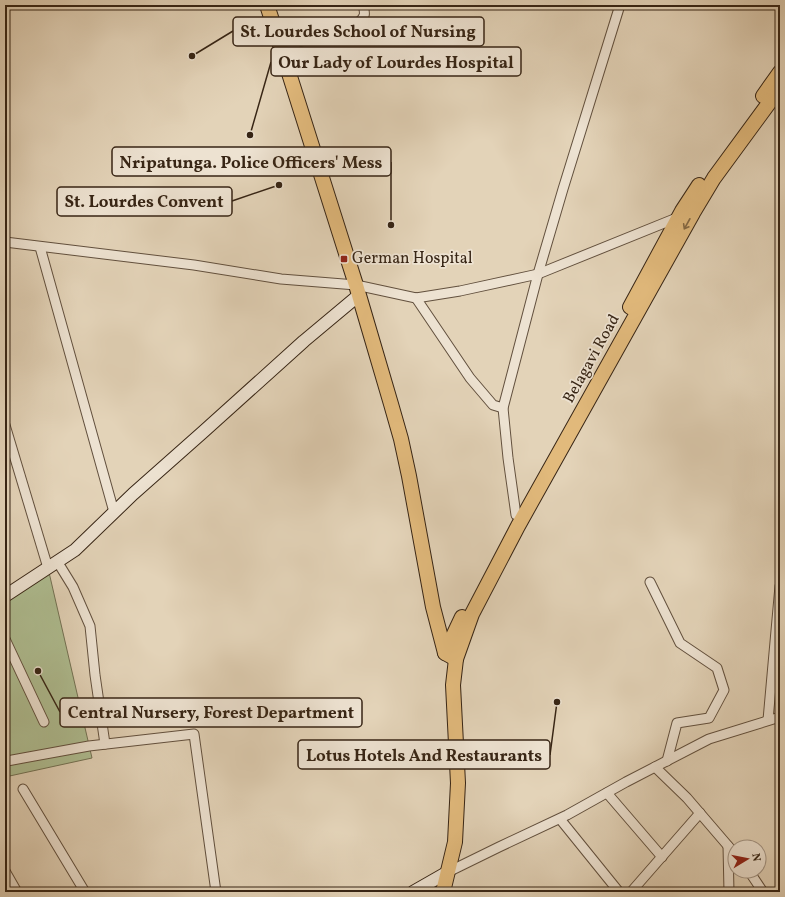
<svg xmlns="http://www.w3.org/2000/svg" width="785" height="897" font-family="Vollkorn,serif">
	<rect width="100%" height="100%" fill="#e3d3b8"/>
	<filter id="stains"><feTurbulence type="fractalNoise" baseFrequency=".005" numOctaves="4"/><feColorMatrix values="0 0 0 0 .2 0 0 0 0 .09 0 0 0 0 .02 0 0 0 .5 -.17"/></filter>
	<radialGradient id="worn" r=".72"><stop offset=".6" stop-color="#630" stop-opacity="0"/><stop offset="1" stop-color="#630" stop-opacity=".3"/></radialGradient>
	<polygon fill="#afbe92" stroke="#737254" points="48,568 92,758 5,777 5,596"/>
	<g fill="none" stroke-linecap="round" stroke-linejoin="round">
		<defs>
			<g id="street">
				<path d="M281,48L359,22C366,16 365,13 363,5"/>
				<polyline points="5,242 194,265 281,279 356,285 416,298 460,291 538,274 679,217"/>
				<polyline points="40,247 114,512"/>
				<polyline points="416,298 470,378 493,405 503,408"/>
				<polyline points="5,425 48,568"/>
				<polyline points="516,515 508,458 503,408 538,274 563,189 620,5"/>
				<polyline points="57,561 73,587 90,626 95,675 105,744"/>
				<polyline points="650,582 680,643 717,668 724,690 709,718 677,723 667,761"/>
				<polyline points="5,639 44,722"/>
				<polyline points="768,720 780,586"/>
				<polyline points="5,758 7,761 89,746 194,734 216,892"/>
				<polyline points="655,767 687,798 735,854"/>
				<polyline points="23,789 85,892"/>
				<polyline points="607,793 662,857"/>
				<polyline points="560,819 619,892"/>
				<polyline points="728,846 729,892"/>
				<polyline points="5,871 17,892"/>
				<polyline points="749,871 763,892"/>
				<polyline points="448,872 499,847 567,815 626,782 709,739 780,717"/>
				<polyline points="631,892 700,813"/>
			</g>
			<g id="secondary">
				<polyline points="5,596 75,550 133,494 203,432 304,341 359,295"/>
				<polyline points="413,892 448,872"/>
			</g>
			<g id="primary">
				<polyline points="267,5 281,48 356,285 391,404 401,439 409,476 433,607 445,653 456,659"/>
				<polyline points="763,96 780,72"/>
				<polyline points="630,307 682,211 699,185"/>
				<polyline points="445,653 462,617"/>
				<polyline points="443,892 455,842 458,783 453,685 456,659 472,614 518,526 693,213 714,178 780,88"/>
			</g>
		</defs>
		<use href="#street" stroke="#62503e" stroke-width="11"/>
		<use href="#secondary" stroke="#372515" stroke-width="14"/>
		<use href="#primary" stroke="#372515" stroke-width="16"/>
		<use href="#street" stroke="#ede2d1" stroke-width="9"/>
		<use href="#secondary" stroke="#ede2d1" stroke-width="12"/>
		<use href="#primary" stroke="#e2ba7c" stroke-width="14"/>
	</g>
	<defs><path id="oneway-shaft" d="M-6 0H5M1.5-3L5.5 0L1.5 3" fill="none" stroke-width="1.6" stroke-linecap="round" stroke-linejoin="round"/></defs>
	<use stroke="#846843" href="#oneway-shaft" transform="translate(687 224) rotate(119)"/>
	<rect fill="#8f2418" stroke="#ede2d1" stroke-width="1.5" x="340" y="255" width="8" height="8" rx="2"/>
	<g text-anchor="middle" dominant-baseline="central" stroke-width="3.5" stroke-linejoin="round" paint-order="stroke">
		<g font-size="16" fill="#372515" stroke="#ede2d1" text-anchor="start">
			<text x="352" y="259">German Hospital</text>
		</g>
		<g font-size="16" fill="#372515" stroke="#ede2d1">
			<text transform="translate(592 359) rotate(-61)">Belagavi Road</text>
		</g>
	</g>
	<path fill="none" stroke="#372515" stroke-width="1.5" d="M192 56L233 31M250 135L271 62M391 225L391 162M279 185L232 201M38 671L60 712M557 702L550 755"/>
	<g fill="#372515" stroke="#ede2d1" stroke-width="1.5">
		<circle cx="192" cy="56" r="4"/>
		<circle cx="250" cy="135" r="4"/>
		<circle cx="391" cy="225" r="4"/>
		<circle cx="279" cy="185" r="4"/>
		<circle cx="38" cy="671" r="4"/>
		<circle cx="557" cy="702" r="4"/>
	</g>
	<g fill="#ede2d1" stroke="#372515" stroke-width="1.5">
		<rect x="233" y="17" width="251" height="29" rx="4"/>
		<rect x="271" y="47" width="250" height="29" rx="4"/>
		<rect x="112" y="147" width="279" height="29" rx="4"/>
		<rect x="57" y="187" width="175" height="29" rx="4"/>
		<rect x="60" y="698" width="302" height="29" rx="4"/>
		<rect x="298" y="740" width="252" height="29" rx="4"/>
	</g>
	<g font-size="17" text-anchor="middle" font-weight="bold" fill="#372515">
		<text x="358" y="37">St. Lourdes School of Nursing</text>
		<text x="396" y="68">Our Lady of Lourdes Hospital</text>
		<text x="251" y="168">Nripatunga. Police Officers' Mess</text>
		<text x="144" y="207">St. Lourdes Convent</text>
		<text x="211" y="718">Central Nursery, Forest Department</text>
		<text x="424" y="761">Lotus Hotels And Restaurants</text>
	</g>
	<rect width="785" height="897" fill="none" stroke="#e3d3b8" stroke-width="20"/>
	<rect x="6" y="6" width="773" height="885" fill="none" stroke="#372515" stroke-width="2"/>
	<rect x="10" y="10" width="765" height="877" fill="none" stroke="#372515"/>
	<g transform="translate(747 859) rotate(80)"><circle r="19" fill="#ede2d1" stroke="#a49686"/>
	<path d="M0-3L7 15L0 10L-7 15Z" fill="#8f2418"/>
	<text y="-6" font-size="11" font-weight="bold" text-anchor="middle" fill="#372515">N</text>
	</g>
	<rect width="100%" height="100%" filter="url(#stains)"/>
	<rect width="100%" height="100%" fill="url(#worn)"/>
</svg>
